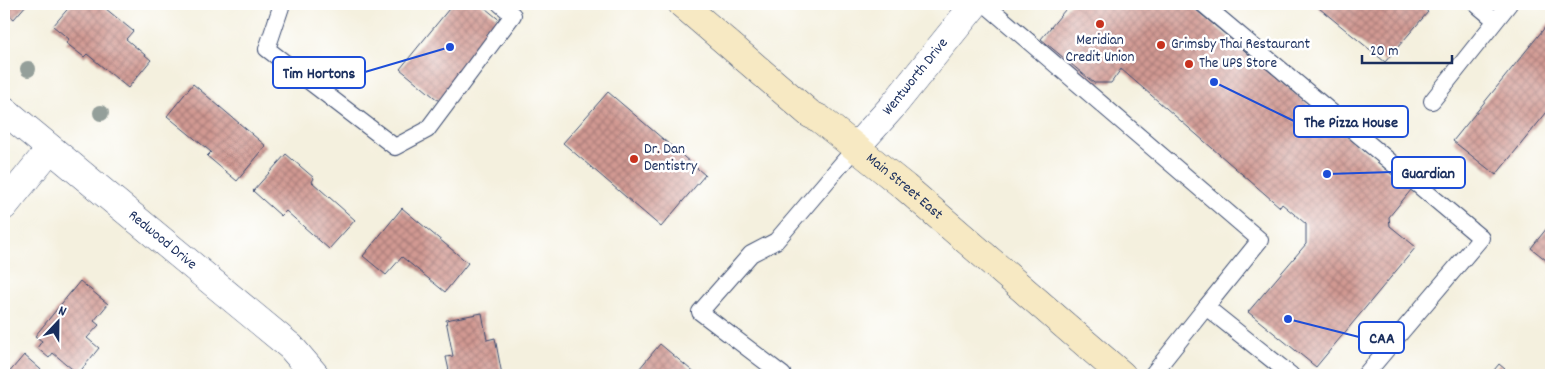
<svg xmlns="http://www.w3.org/2000/svg" width="1555" height="379" font-family="Dekko,sans-serif">
	<defs>
		<pattern id="building-cross-hatch" width="8" height="8" patternUnits="userSpaceOnUse" patternTransform="scale(1.25)"><rect width="8" height="8" fill="#d19992"/><path d="M0 0l8 8M0 8l8-8" fill="none" stroke="#a97d7a"/></pattern>
	</defs>
	<rect width="100%" height="100%" fill="#fff"/>
	<filter id="ink" filterUnits="userSpaceOnUse"><feTurbulence type="fractalNoise" baseFrequency=".02" numOctaves="2"/><feDisplacementMap in="SourceGraphic" scale="10" xChannelSelector="R" yChannelSelector="G"/><feConvolveMatrix kernelMatrix="1 2 1 2 8 2 1 2 1" color-interpolation-filters="sRGB"/></filter>
	<filter id="wash" filterUnits="userSpaceOnUse"><feTurbulence type="fractalNoise" baseFrequency=".0096" numOctaves="4" result="noise"/><feDisplacementMap in="SourceGraphic" scale="20" xChannelSelector="R" yChannelSelector="G"/><feGaussianBlur stdDeviation="1.12" result="paint"/><feColorMatrix in="noise" values="0 0 0 0 0 0 0 0 0 0 0 0 0 0 0 0 0 1.4 0 .05"/><feComposite in="paint" operator="in"/></filter>
	<g filter="url(#wash)">
		<rect width="100%" height="100%" fill="#f4f0de"/>
		<g id="blocks">
			<g fill="url(#building-cross-hatch)">
				<polygon points="4,4 27,4 14,19 4,11"/>
				<polygon points="72,4 100,4 133,31 126,39 151,60 128,88 87,54 84,57 66,43 69,39 53,26"/>
				<polygon points="453,4 480,4 502,22 439,101 400,69"/>
				<polygon points="1070,4 1189,4 1411,190 1389,217 1390,226 1416,247 1316,367 1248,312 1306,244 1306,224 1282,204 1280,207 1121,69 1111,83 1094,83 1041,39"/>
				<polygon points="1314,4 1418,4 1428,12 1385,62"/>
				<polygon points="1551,20 1551,107 1496,175 1453,141"/>
				<polygon points="193,84 266,146 237,181 207,156 211,152 167,116"/>
				<polygon points="608,92 705,175 661,227 563,143"/>
				<polygon points="286,154 314,178 312,182 355,220 329,249 286,211 281,216 253,191"/>
				<polygon points="402,208 468,263 445,292 402,257 386,275 363,256"/>
				<polygon points="1551,223 1551,264 1531,248"/>
				<polygon points="80,281 108,304 94,321 99,325 87,338 99,348 78,374 53,353 49,358 37,348 42,341 35,336"/>
				<polygon points="482,313 487,340 495,338 502,375 450,375 446,357 453,356 446,320"/>
				<polygon points="660,344 697,375 634,375"/>
				<polygon points="24,355 47,375 7,375"/>
				<polygon points="1499,364 1512,375 1490,375"/>
				<polygon points="163,370 170,375 159,375"/>
			</g>
		</g>
	</g>
	<g filter="url(#ink)">
		<use href="#blocks" fill-opacity="0" stroke="#3c4c71" stroke-width="1"/>
		<g fill="none" stroke-linecap="round" stroke-linejoin="round">
			<defs>
				<g id="service">
					<polyline points="282,4 267,49 395,147 427,130 513,15 500,4"/>
					<polyline points="985,4 1260,240 1206,307"/>
					<polyline points="1203,4 1481,238 1365,375"/>
					<polyline points="1476,4 1495,20"/>
					<polyline points="1432,101 1509,4"/>
					<polyline points="783,375 700,312 751,254 776,241 856,147"/>
					<polyline points="1152,375 1206,307 1291,375"/>
				</g>
				<g id="minor">
					<path id="s1" d="M4,110L291,347L315,375"/>
					<path id="s2" d="M856,147L892,107L975,4"/>
					<polyline points="4,206 50,149"/>
				</g>
				<g id="secondary">
					<path id="s3" d="M682,4L810,114L820,119L905,187L1122,375"/>
				</g>
			</defs>
			<use href="#service" stroke="#3c4c71" stroke-width="18"/>
			<use href="#minor" stroke="#3c4c71" stroke-width="29"/>
			<use href="#secondary" stroke="#3c4c71" stroke-width="29"/>
			<use href="#service" stroke="#fff" stroke-width="16"/>
			<use href="#minor" stroke="#fff" stroke-width="28"/>
			<use href="#secondary" stroke="#f7e9c3" stroke-width="28"/>
		</g>
		<g fill="#949f9a">
			<circle cx="28" cy="69" r="8"/>
			<circle cx="101" cy="113" r="8"/>
		</g>
	</g>
	<g fill="#c8321e" stroke="#fff" stroke-width="2">
		<circle cx="1100" cy="24" r="5"/>
		<circle cx="1161" cy="45" r="5"/>
		<circle cx="1189" cy="64" r="5"/>
		<circle cx="634" cy="159" r="5"/>
	</g>
	<g text-anchor="middle" dominant-baseline="central" stroke-width="5" stroke-linejoin="round" paint-order="stroke">
		<g font-size="15" fill="#1b2f5e" stroke="#fff" text-anchor="start">
			<text x="1100" y="41" text-anchor="middle">Meridian<tspan x="1100" dy="17">Credit Union</tspan></text>
			<text x="1171" y="45">Grimsby Thai Restaurant</text>
			<text x="1199" y="64">The UPS Store</text>
			<text x="644" y="150">Dr. Dan<tspan x="644" dy="17">Dentistry</tspan></text>
		</g>
		<g font-size="15" fill="#1b2f5e" stroke="#fff">
			<text stroke="none"><textPath href="#s2" startOffset="92">Wentworth Drive</textPath></text>
			<text stroke="none"><textPath href="#s3" startOffset="288">Main Street East</textPath></text>
			<text stroke="none"><textPath href="#s1" startOffset="205">Redwood Drive</textPath></text>
		</g>
	</g>
	<path fill="none" stroke="#1d4ed8" stroke-width="2" d="M450 47L365 72M1214 82L1294 121M1327 174L1392 172M1288 319L1359 337"/>
	<g fill="#1d4ed8" stroke="#fff" stroke-width="2">
		<circle cx="450" cy="47" r="5"/>
		<circle cx="1214" cy="82" r="5"/>
		<circle cx="1327" cy="174" r="5"/>
		<circle cx="1288" cy="319" r="5"/>
	</g>
	<g fill="#fff" stroke="#1d4ed8" stroke-width="2">
		<rect x="273" y="57" width="92" height="31" rx="5"/>
		<rect x="1294" y="106" width="114" height="31" rx="5"/>
		<rect x="1392" y="157" width="73" height="31" rx="5"/>
		<rect x="1359" y="322" width="45" height="31" rx="5"/>
	</g>
	<g font-size="16" text-anchor="middle" font-weight="bold" fill="#1b2f5e">
		<text x="319" y="78">Tim Hortons</text>
		<text x="1351" y="127">The Pizza House</text>
		<text x="1428" y="178">Guardian</text>
		<text x="1382" y="343">CAA</text>
	</g>
	<rect width="1555" height="379" fill="none" stroke="#fff" stroke-width="20"/>
	<g transform="translate(58 322) rotate(22)" stroke="#ffffff" stroke-width="4" paint-order="stroke">
	<path d="M0-4L9 19L0 12L-9 19Z" fill="#1b2f5e"/>
	<text y="-8" font-size="14" font-weight="bold" text-anchor="middle" fill="#1b2f5e">N</text>
	</g>
	<path d="M1362 55v8h90v-8" fill="none" stroke="#1b2f5e" stroke-width="2.5"/>
	<text x="1370" y="55" font-size="15" fill="#1b2f5e" stroke="#ffffff" stroke-width="4" paint-order="stroke">20 m</text>
</svg>
